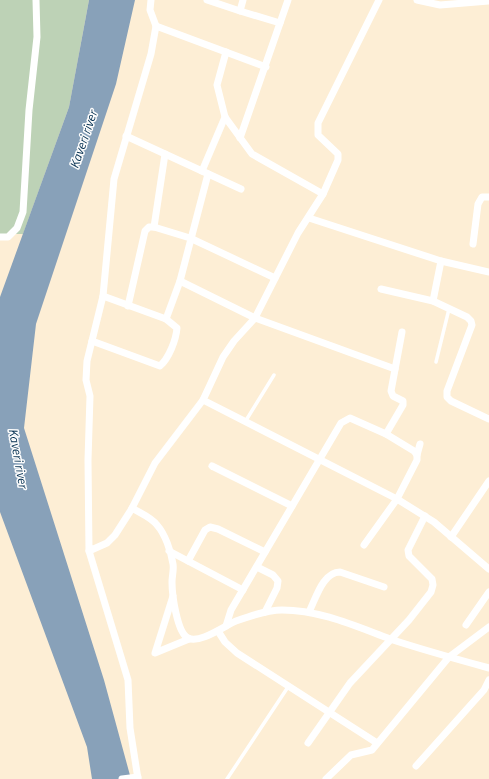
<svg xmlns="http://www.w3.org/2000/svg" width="489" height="779" font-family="'Source Sans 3',sans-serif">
	<rect width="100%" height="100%" fill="#fdeed5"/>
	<polygon fill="#bdd2b6" points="0,0 89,0 69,107 23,234 0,234"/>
	<polygon fill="#88a1b9" points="89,0 135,0 116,84 36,324 24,428 104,680 131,779 92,779 87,747 0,512 0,297 69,107"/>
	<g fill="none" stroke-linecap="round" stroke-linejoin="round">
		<g stroke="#fff" stroke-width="3.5">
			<polyline points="436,362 449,309"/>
			<polyline points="245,422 274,375"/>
			<polyline points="227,779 288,687"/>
		</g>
		<g stroke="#fff" stroke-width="7">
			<polyline points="151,0 150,10 156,26 151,54 114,179 103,296 87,361 86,380 90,396 88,460 89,551 107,543 115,535 131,510 155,463 203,400"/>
			<polyline points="207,0 240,11"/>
			<polyline points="243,0 240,11 280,23"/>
			<polyline points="379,0 318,123 318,135 338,154 338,160 323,194 298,233 255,318 234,341 223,357 203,400 397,499 434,522 489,569"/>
			<polyline points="417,0 440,5 489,1"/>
			<polyline points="156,26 266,67"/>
			<polyline points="226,52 217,85 225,117 252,154 323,194"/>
			<polyline points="126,136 241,189"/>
			<polyline points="240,138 288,0"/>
			<polyline points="202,171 225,117"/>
			<polyline points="309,218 441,261 489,272"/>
			<polyline points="154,227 165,154"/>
			<polyline points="0,237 8,237 17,228 23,212 29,110 37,37 36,0"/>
			<polyline points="473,244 478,204 482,197 489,197"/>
			<polyline points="180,281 255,318 395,369"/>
			<polyline points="381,289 433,301 467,317 471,321 472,325 447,391 447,397 451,401 489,419"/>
			<polyline points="433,301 441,261"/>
			<polyline points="128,306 145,231 149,227 154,227 190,238 275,278"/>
			<polyline points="166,319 180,281 208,174"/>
			<path d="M92,341L160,366C169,358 176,340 177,328L166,319L103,296"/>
			<polyline points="386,434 403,405 403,401 393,396 391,391 402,332"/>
			<polyline points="417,455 420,444"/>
			<polyline points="212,466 292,506"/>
			<path d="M132,508C140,513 151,517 157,525C165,534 171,551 173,564C174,570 172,576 172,582C172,594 177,633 188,638C200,644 224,626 236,621C250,616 267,610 282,610C320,610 355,626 390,639C423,650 456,659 489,668"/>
			<polyline points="451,537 489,481"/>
			<polyline points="89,551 128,680 130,728 138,779"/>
			<polyline points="169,551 243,590"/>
			<polyline points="188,561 205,530 210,527 218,529 265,552"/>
			<polyline points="257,567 273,575 278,581 277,588 265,612"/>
			<polyline points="173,596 155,653 189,639"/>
			<path d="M309,612C316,598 323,572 340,572L384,587"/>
			<polyline points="466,625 489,592"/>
			<polyline points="226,626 231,610 341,423 350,418 386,434 414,451 417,455 417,460 397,499 364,545"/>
			<polyline points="218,631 225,642 237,653 377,743"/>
			<polyline points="308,743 350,683 409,620 431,592 433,585 432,579 409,556 408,550 425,516"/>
			<polyline points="416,766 484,690 489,680"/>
			<polyline points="122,779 138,777"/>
			<polyline points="326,779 351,755 372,750 449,657 489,627"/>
		</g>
	</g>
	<g text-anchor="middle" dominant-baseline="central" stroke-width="3" stroke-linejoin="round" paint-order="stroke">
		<g font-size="13" font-style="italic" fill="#053051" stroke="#fdfdfd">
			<text transform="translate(84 139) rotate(-71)">Kaveri river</text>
			<text transform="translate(18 459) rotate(80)">Kaveri river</text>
		</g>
	</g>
</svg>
